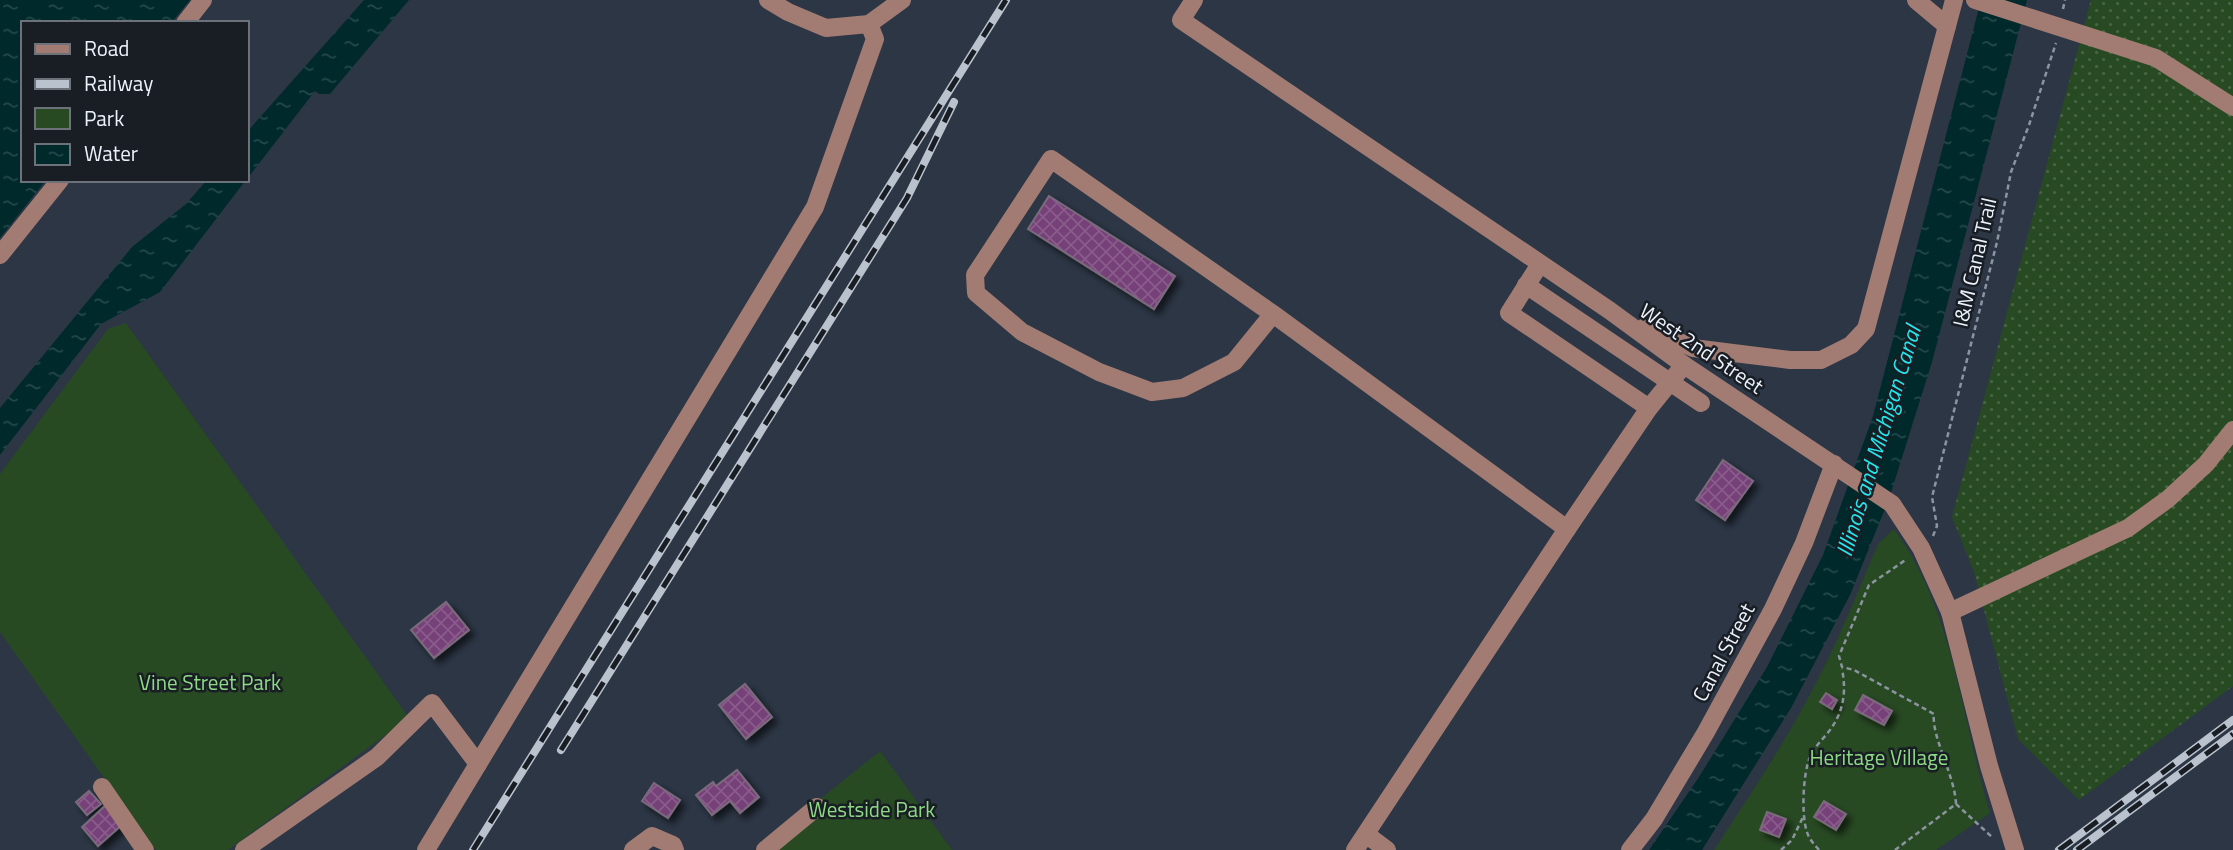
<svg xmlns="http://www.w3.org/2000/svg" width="2233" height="850" font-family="'Titillium Web',sans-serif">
	<defs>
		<pattern id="grass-dots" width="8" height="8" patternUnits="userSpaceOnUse" patternTransform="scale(1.75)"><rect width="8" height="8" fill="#284a23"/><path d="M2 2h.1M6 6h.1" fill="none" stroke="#476544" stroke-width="1.8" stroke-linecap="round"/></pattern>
		<pattern id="water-ripples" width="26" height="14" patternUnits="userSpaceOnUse" patternTransform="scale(1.75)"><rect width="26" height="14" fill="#00292b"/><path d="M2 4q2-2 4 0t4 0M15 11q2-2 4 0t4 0" fill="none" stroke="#25484b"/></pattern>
		<pattern id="building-cross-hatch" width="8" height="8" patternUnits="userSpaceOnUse" patternTransform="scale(1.75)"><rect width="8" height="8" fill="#763f78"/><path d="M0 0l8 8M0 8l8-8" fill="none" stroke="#8a5b8c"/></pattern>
		<filter id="shadow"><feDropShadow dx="5" dy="5" stdDeviation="3.5" flood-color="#0009"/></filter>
	</defs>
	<rect width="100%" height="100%" fill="#2c3645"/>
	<polygon fill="url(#grass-dots)" points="2091,0 2233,0 2233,686 2079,800 2018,739 1974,572 1952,517"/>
	<g fill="#284a23">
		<polygon points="126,323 409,718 228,850 156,850 0,632 0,474 108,329"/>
		<path d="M1894,529C1954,611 1961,718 1990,813L1936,850H1714C1752,792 1791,734 1822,671C1843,630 1860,586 1878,544Z"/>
		<polygon points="880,751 952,850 757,850"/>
	</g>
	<g fill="url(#water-ripples)">
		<polygon points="0,0 190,0 171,23 23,23 23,180 46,180 0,238"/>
		<polygon points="364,0 409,0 330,94 319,94 315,91 247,179 247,132"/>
		<polygon points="1981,0 2027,0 1932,362 1889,499 1850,595 1791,708 1702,850 1649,850 1699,777 1767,667 1823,555 1873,416"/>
		<polygon points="207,180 246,180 160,292 101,324 0,455 0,408 132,247 186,204"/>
	</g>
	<g fill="url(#building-cross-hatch)" stroke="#7a6b7b" stroke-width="2" filter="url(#shadow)">
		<polygon points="1049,196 1175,276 1154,309 1028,229"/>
		<polygon points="1723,460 1753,481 1725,520 1696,500"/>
		<polygon points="446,602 469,630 434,658 411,630"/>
		<polygon points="745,684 772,717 746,739 719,705"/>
		<polygon points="1826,693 1837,700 1832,709 1820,702"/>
		<polygon points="1863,695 1892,711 1884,725 1855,710"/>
		<polygon points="737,770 759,797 740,813 730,801 712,815 696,795 713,782 716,786"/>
		<polygon points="654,783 680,800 668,818 642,801"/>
		<polygon points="89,791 101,804 87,815 76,802"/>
		<polygon points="1824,801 1846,814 1836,830 1814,817"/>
		<polygon points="106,805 123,824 98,846 82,827"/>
		<polygon points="1767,812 1786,819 1779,837 1760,830"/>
	</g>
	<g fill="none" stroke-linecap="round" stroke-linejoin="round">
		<g stroke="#8c94a1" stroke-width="2.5" stroke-dasharray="5 3.5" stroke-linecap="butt">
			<polyline points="2063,9 2065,0"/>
			<polyline points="1933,536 1937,526 1932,497 1997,242 2011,172 2029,125 2056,43"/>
			<polyline points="1956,804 1992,837"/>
			<polyline points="1781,850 1792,840 1804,815"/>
			<path d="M1819,850C1814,844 1809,839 1807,832C1801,815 1803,773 1810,757C1814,748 1820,742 1826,735C1843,715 1847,694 1842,669"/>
			<path d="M1895,850L1956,804C1955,776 1931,736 1934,714L1854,670L1842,667L1839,656L1869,585L1907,559"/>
		</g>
		<g stroke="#a27c73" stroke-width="18">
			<polyline points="768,0 788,12 826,28 869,24 902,0"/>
			<polyline points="1194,0 1181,20 1609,310 1684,365 1892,504 1921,548 1950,612 1989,766 2015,850"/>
			<polyline points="1916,0 1947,26"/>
			<polyline points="1975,0 2156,58 2233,107"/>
			<polyline points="185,23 203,0"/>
			<polyline points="0,255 60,180"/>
			<polyline points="1540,264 1509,313 1649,408"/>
			<polyline points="1526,285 1701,403"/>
			<polyline points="1273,314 1234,362 1183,388 1152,392 1099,372 1022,332 976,293 975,275 1051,159 1273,314 1567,529"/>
			<polyline points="1645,327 1693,348 1790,360 1821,360 1851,345 1866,329 1954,0"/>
			<polyline points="1950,612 2128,528 2168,499 2206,464 2233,430"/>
			<polyline points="102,787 145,850"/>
			<polyline points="1367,835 1387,850"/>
			<polyline points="244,850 377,757 432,703 478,764"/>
			<polyline points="426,850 815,207 875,39 869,24"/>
			<polyline points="633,850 652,836 673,845 675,850"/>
			<polyline points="765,850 817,807"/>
			<polyline points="1355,850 1567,529 1649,408 1684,365"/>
			<polyline points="1630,850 1654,819 1706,732 1773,609 1804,543 1834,464"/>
		</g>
		<defs>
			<g id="rail">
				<polyline points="561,750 907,198 954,102"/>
				<polyline points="473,850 1006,0"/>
				<polyline points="2059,850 2233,720"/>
				<polyline points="2077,850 2233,734"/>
			</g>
		</defs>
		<use href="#rail" stroke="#bac2cd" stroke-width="8"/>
		<use href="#rail" stroke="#191d24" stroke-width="5" stroke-dasharray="16" stroke-linecap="butt"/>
	</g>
	<g text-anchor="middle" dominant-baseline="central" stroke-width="5" stroke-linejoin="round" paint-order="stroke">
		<g font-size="21" fill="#ecf2fc" stroke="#191d24">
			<text transform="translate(1974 262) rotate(-77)">I&amp;M Canal Trail</text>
			<text transform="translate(1702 348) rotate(34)">West 2nd Street</text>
			<text transform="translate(1723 652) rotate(-62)">Canal Street</text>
		</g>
		<g font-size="21" fill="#8dda84" stroke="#191d24">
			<text x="210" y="682">Vine Street Park</text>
			<text x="1879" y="757">Heritage Village</text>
			<text x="872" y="809">Westside Park</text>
		</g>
		<g font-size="23" font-style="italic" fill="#22e8ee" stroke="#191d24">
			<text transform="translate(1878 441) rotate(-73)">Illinois and Michigan Canal</text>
		</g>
	</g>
	<rect x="21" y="21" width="228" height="161" fill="#191d24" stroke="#6d727a" stroke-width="2"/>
	<rect x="35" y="44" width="35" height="10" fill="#a27c73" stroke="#6d727a" stroke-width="2"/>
	<text x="84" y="56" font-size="21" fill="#ecf2fc">Road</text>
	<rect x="35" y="79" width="35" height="10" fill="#bac2cd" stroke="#6d727a" stroke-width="2"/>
	<text x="84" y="91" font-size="21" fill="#ecf2fc">Railway</text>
	<rect x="35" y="108" width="35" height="21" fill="#284a23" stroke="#6d727a" stroke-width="2"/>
	<text x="84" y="126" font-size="21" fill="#ecf2fc">Park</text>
	<rect x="35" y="144" width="35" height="21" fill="url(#water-ripples)" stroke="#6d727a" stroke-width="2"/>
	<text x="84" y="161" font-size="21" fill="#ecf2fc">Water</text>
</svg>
